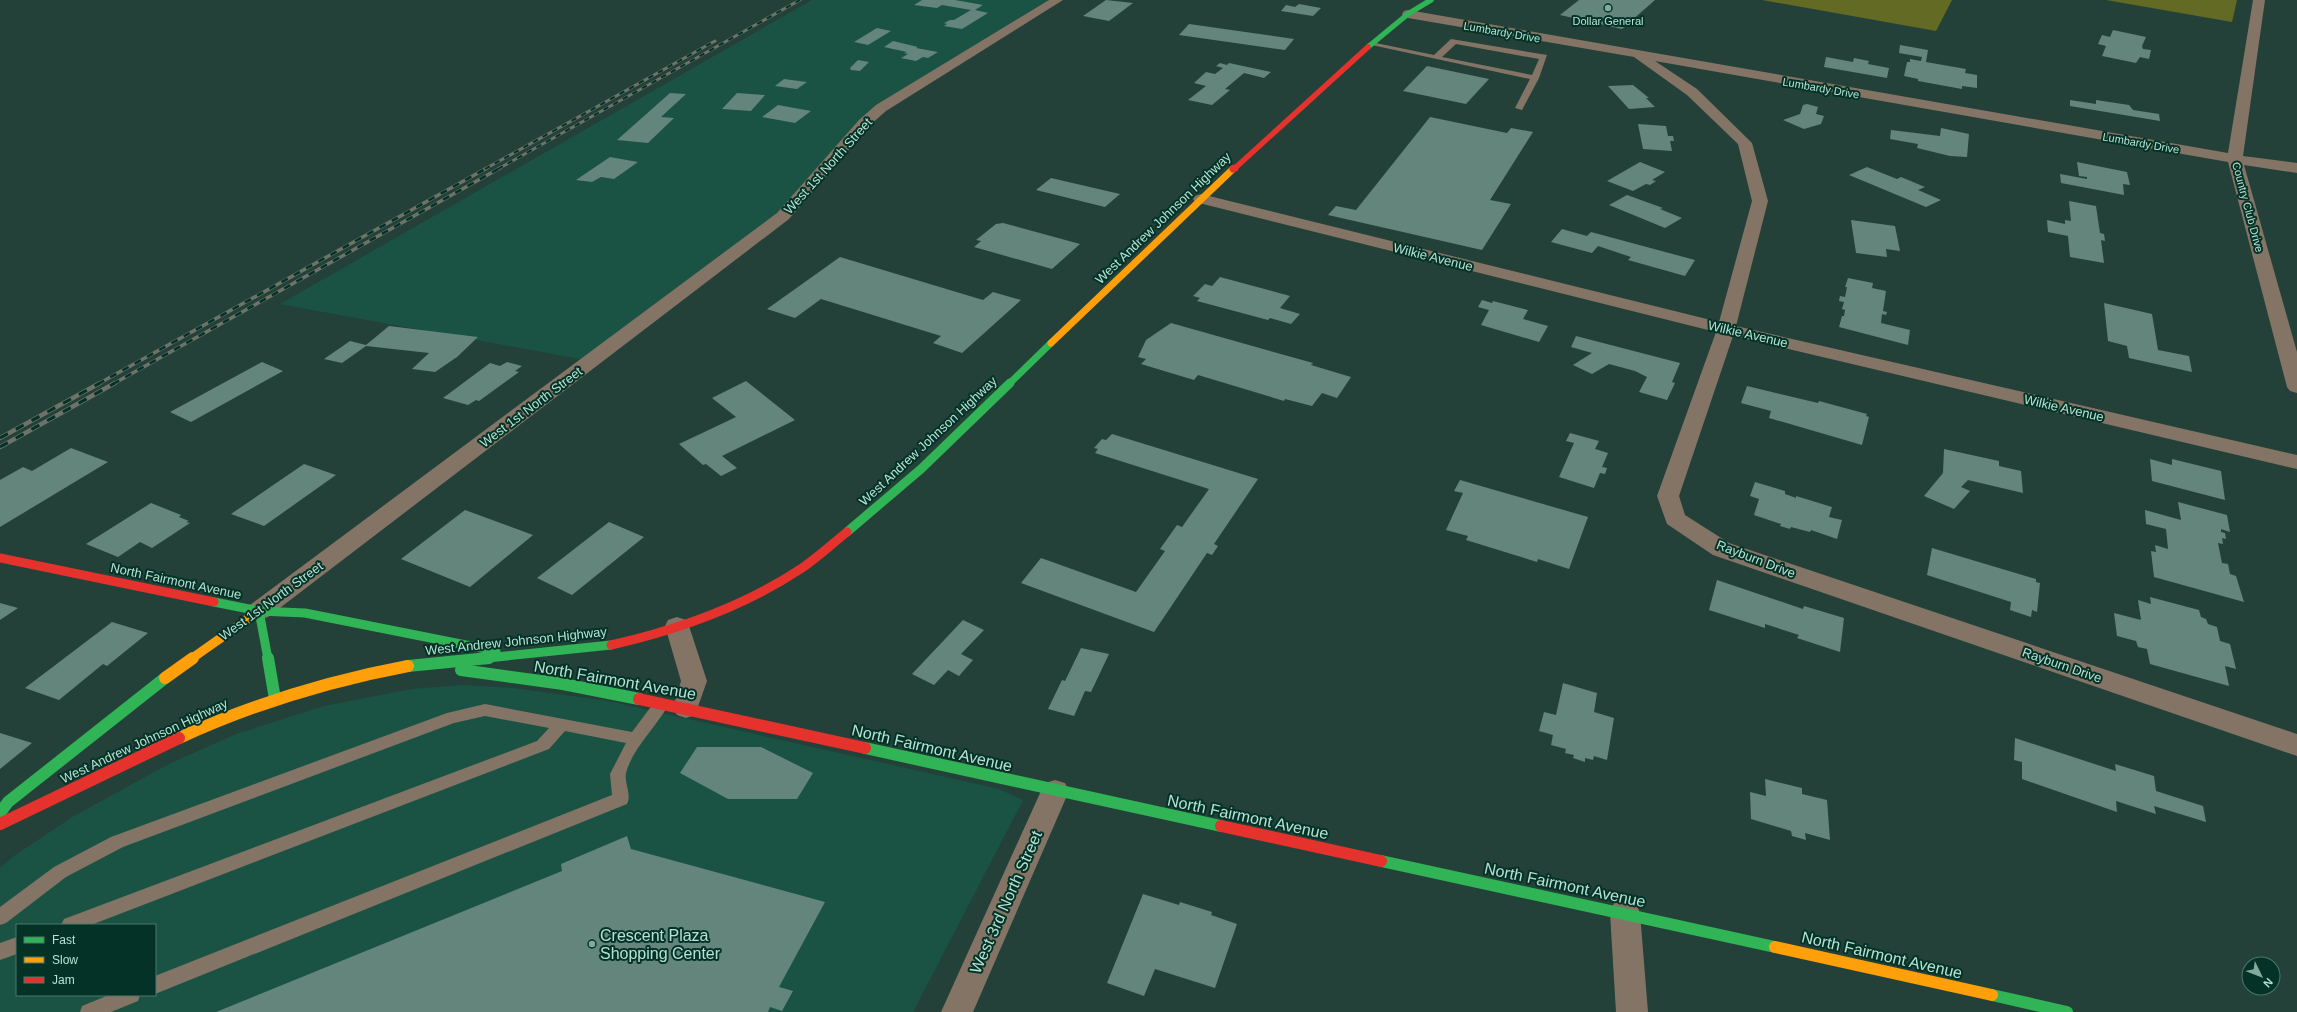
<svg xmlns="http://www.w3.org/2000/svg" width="2297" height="1012" font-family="Helvetica,sans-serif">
	<rect width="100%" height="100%" fill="#244139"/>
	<g fill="#1a5344" fill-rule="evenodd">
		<polygon points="812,0 1057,0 881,108 791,209 591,361 280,304"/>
		<path d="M462,685L513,688L608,701L999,789L1023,800L913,1012H0V868L14,856L74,816L169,764L236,734L324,706L412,689ZM17,925H155V995H17Z"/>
	</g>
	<g fill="#626a23">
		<polygon points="1762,0 1952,0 1936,31"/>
		<polygon points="2106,0 2237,0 2232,22"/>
	</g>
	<g fill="#64857b">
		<polygon points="922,0 955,0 983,5 975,10 988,13 962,29 944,26 947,24 944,23 950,20 954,20 971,10 942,5 937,8 914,5"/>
		<polygon points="1106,0 1133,3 1109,21 1083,16"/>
		<polygon points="1579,0 1655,0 1622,29 1560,15"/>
		<polygon points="1299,4 1321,8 1313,16 1281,11 1286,5 1295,7"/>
		<polygon points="1189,24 1294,39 1285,50 1179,35"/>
		<polygon points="877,28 891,31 868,45 854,42"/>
		<polygon points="2113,30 2146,37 2142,46 2143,49 2151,50 2149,59 2140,57 2136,63 2102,56 2106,46 2098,44 2102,35 2110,37"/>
		<polygon points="893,41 918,47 916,48 938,52 928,58 923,57 916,61 901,58 908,54 904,53 907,52 884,47"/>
		<polygon points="1900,45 1928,50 1926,62 1966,69 1965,73 1977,75 1977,88 1962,86 1962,89 1918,81 1918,79 1904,76 1907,62 1910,62 1910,59 1921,61 1922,57 1899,53"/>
		<polygon points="1826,57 1853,62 1854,58 1869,61 1868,64 1889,68 1887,78 1824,67"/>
		<polygon points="858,60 869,62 860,71 851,70 850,68"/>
		<polygon points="1220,63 1227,65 1229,63 1271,72 1264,78 1244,73 1225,89 1230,90 1212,105 1188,100 1206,86 1194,83 1206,72 1215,74 1223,68 1216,66"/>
		<polygon points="1427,66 1489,79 1466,104 1403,91"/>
		<polygon points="784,79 807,82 797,89 775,86"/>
		<polygon points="1633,85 1649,98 1646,98 1655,107 1629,109 1608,86"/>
		<polygon points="670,93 686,94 661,117 674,118 648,143 617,140"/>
		<polygon points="737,93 765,95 751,111 722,109"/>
		<polygon points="2070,100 2096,104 2096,100 2129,105 2133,110 2159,114 2160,121 2070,106"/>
		<polygon points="1807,104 1818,107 1816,114 1824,116 1821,124 1804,129 1783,120 1800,114 1803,105"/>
		<polygon points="778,105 811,111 795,123 762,117"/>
		<polygon points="1430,117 1507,133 1511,128 1533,132 1490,200 1511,204 1482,250 1328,215 1336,206 1356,210"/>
		<polygon points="1638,124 1666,126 1668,136 1673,136 1674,141 1670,141 1672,151 1643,149"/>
		<polygon points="1941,128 1969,134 1967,157 1950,156 1917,148 1918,144 1890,139 1891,130 1940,136"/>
		<polygon points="610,157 638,162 614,179 601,177 592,182 576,180"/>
		<polygon points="1640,162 1665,172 1652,180 1656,181 1650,185 1646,184 1633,191 1607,181"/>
		<polygon points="2077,162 2127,172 2130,185 2123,184 2124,195 2061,183 2060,174 2087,179 2087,177 2079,176"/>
		<polygon points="1867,167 1897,179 1901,177 1925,187 1918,190 1941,200 1926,207 1849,175"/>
		<polygon points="1051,178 1120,194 1105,207 1036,190"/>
		<polygon points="1627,195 1663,208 1660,209 1682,218 1665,228 1609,205"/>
		<polygon points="2069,201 2096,206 2100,233 2104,234 2105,241 2101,240 2104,263 2070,257 2068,236 2048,232 2047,220 2065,224 2065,220 2071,221"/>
		<polygon points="1851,220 1895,226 1900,251 1886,249 1887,257 1856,253"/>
		<polygon points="1003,223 1080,244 1052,269 974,247 981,241 976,240 996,224"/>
		<polygon points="1562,229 1587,236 1591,232 1695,260 1685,276 1628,260 1631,257 1598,246 1592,253 1551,242"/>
		<polygon points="840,257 983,300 993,292 1021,300 962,353 933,343 941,336 821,299 795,318 767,309"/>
		<polygon points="1220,277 1290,296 1280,308 1300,314 1291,324 1270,318 1268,320 1197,301 1200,298 1193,296 1205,284 1212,286"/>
		<polygon points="1848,278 1873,283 1872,288 1886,291 1883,311 1887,312 1886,315 1882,314 1881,323 1910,330 1908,345 1839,327 1842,316 1844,316 1845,310 1842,309 1844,302 1839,301 1840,296 1845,297 1847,287 1845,287"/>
		<polygon points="1482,300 1492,303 1493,301 1528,310 1523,319 1548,326 1539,342 1481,325 1489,310 1478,307"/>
		<polygon points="2104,303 2152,314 2158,350 2189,356 2192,372 2129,358 2127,346 2108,341"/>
		<polygon points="1171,323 1313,363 1311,365 1351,377 1337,398 1322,393 1312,406 1285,399 1284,401 1198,375 1194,380 1141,364 1146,359 1138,357 1146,340"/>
		<polygon points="389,326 478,337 457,357 435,372 412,369 429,353 366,346 342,363 324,359 350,341 366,345"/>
		<polygon points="1576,336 1680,363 1672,382 1675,383 1667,400 1639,392 1647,377 1635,371 1609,364 1592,374 1573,365 1592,353 1571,347"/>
		<polygon points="262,362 283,371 191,422 170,412"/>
		<polygon points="507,362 522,366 515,371 519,372 479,401 476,400 468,405 443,398 490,363 500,366"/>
		<polygon points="746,381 795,420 722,456 737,468 721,476 706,464 703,465 679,444 736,417 712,398"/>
		<polygon points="1747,386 1818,403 1819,401 1867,414 1866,416 1869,417 1862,445 1769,418 1771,411 1741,403"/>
		<polygon points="1570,433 1599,441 1595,449 1608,453 1602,467 1607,468 1605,474 1600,473 1594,488 1559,477 1574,443 1566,441"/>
		<polygon points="1112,434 1258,479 1214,544 1218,546 1212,555 1207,553 1154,632 1021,583 1041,558 1136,592 1165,551 1160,549 1177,525 1182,527 1209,489 1095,453 1098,449 1094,448 1102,439 1106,440"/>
		<polygon points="71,448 108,462 0,527 0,480 23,467 32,471"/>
		<polygon points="1944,449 1999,461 1999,466 2021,471 2023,493 1968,480 1961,487 1970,491 1954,509 1924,496 1943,473"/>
		<polygon points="2150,459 2172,465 2172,459 2221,471 2225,500 2152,481"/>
		<polygon points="304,464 336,475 264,526 231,514"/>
		<polygon points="1460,480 1588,517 1569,569 1538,559 1537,562 1466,540 1468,536 1446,530 1463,493 1454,491"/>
		<polygon points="1755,482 1785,491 1785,494 1796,498 1796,496 1832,507 1829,517 1842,520 1837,539 1811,530 1810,532 1791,527 1790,529 1780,526 1781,524 1754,515 1759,499 1750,496"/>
		<polygon points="2178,502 2227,515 2230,532 2221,529 2221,532 2225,533 2226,539 2222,538 2223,544 2218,543 2222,563 2228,564 2230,574 2236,576 2244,602 2154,577 2151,551 2156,552 2155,545 2168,549 2166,529 2146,524 2145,510 2181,520"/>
		<polygon points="151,503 181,515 179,517 189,521 186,522 190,523 152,548 140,542 118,557 86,544"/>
		<polygon points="465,510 533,535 470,587 401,559"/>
		<polygon points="609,522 644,537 572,595 537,578"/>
		<polygon points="1932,548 2036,579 2036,582 2040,583 2037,612 2032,610 2031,617 2010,610 2011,602 1927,575"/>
		<polygon points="1717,580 1803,609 1804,606 1844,618 1840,652 1797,638 1799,635 1765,624 1765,628 1709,610"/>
		<polygon points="2150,597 2199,610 2201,617 2206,619 2208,624 2217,627 2220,641 2230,644 2236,669 2225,666 2229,686 2150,664 2147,649 2138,647 2136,641 2117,636 2114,613 2141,620 2138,600 2151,604"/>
		<polygon points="0,603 18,608 0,620"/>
		<polygon points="963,620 984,630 961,654 973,660 959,676 948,670 934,685 912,674"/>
		<polygon points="112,622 148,633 107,666 103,664 59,700 25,688"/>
		<polygon points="1081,648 1109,654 1091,692 1085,691 1074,716 1048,709 1062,680 1065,681"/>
		<polygon points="1563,683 1597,693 1594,712 1614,718 1607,760 1594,756 1593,760 1585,758 1585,762 1573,758 1574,755 1565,753 1566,749 1551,745 1553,735 1539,731 1544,712 1556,715"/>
		<polygon points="0,733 32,743 0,769"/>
		<polygon points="2015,738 2116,771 2115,764 2154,776 2156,791 2203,806 2206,822 2154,806 2156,814 2116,801 2117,812 2022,779 2022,762 2014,760"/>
		<polygon points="697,747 761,747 813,773 797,799 728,799 680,773"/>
		<polygon points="1765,779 1802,788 1802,794 1827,800 1830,840 1805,833 1806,840 1792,836 1791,831 1751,819 1750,792 1766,796"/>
		<polygon points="627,836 631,849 825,902 779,987 793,991 782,1011 770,1007 768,1012 216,1012 562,871 561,864"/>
		<polygon points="1143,894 1179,905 1180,902 1212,912 1211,915 1237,924 1215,988 1155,969 1144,996 1107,983"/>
	</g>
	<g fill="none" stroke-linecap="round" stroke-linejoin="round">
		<g fill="#847466" fill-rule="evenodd">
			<path d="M1451,39L1547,55L1539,78L1522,110L1515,108L1530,79L1367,44L1371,42L1434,55ZM1456,44L1539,59L1532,75L1442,57Z"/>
			<path d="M661,698L666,700L669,704C657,726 632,749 626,773C624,784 632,794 627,804L155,994V976L612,795L610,774L626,743L565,731L549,749L91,925H61L64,919L537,741L549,728L485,716L454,723L123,847L66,877L6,923L0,925V907L54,867L111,837L447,713L485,704L632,732L656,700Z"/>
			<polygon points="17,937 17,954 0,960 0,943"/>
			<polygon points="109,995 140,995 138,1001 111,1012 80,1012 82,1006"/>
		</g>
		<g fill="#847466" fill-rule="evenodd">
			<polygon points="1049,0 1063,0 886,111 869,126 789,219 268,617 259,620 250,617 247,611 250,605 777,213 859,120 876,105"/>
			<polygon points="2253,0 2265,0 2243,156 2297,163 2297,173 2244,165 2297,352 2297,393 2290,391 2287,387 2228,162 1655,61 1697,89 1752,143 1768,201 1736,326 2297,455 2297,469 1733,336 1679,496 1685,515 1729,543 2297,734 2297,756 1713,555 1667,524 1657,496 1716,332 1195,202 1193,199 1195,196 1201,194 1719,322 1752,201 1738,144 1687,95 1634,57 1408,18 1404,17 1402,14 1404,11 1408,10 2228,153"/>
			<polygon points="677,617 686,620 689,626 707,681 695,715 686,718 677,715 673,708 681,681 665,626 668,620"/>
			<polygon points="1055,780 1065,783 1069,791 973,1012 941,1012 1041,791 1045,783"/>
			<polygon points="1625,899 1636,903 1640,913 1648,1012 1616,1012 1610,913 1614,903"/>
		</g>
		<polyline stroke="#30b455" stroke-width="5.5" points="1368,47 1408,14 1431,0"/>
		<polyline stroke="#30b455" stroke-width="7" points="1009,384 1051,343"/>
		<g stroke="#30b455" stroke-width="9">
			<polyline points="847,532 921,469 1010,383"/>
			<polyline points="214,602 259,611 305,613 496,651"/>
			<polyline points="259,611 268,659"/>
			<polyline points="478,659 611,645"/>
		</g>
		<g stroke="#30b455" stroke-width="12">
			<polyline points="268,658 275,699"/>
			<polyline points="408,666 489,658"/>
			<polyline points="461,670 563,684 639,699"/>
			<polyline points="865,748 1221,826"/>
			<polyline points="0,813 8,802 165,678"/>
			<polyline points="1381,861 1775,947"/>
			<polyline points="1992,995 2067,1012"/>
		</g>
		<polyline stroke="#ff9f0a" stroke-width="7" points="1051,343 1233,169"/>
		<polyline stroke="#ff9f0a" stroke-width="9" points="191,659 259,611"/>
		<g stroke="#ff9f0a" stroke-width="12">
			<polyline points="165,678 193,658"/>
			<path d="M179,738C253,704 328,681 408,666"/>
			<polyline points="1775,947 1992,995"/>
		</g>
		<polyline stroke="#e5322d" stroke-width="5.5" points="1234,169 1368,47"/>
		<polyline stroke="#e5322d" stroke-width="7" points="1233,169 1235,168"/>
		<g stroke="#e5322d" stroke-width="9">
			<polyline points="0,558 214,602"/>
			<path d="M611,645C677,630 745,606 802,568C818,557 832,544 847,532"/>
		</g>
		<g stroke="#e5322d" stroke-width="12">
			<polyline points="639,699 865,748"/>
			<polyline points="0,824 179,738"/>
			<polyline points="1221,826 1381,861"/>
		</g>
		<defs>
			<g id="rail-far2">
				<polyline points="485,169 715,41"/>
				<polyline points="498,169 800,0"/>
			</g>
			<g id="rail-far1">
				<polyline points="98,384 487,168"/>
				<polyline points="113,384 500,168"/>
			</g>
			<g id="rail">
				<polyline points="0,438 100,383"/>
				<polyline points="0,447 115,383"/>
			</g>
		</defs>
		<use href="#rail-far2" stroke="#6d7369" stroke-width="3"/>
		<use href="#rail-far1" stroke="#6d7369" stroke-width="3.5"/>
		<use href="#rail" stroke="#6d7369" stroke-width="4.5"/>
		<use href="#rail-far2" stroke="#043227" stroke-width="2" stroke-dasharray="5.5" stroke-linecap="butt"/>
		<use href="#rail-far1" stroke="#043227" stroke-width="2.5" stroke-dasharray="7" stroke-linecap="butt"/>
		<use href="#rail" stroke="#043227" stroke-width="3" stroke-dasharray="9" stroke-linecap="butt"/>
	</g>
	<g fill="#82aa9c" stroke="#043227" stroke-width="1.5">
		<circle cx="1608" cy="8" r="4"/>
		<circle cx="592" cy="944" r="4"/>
	</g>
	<g text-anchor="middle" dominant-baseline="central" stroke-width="4" stroke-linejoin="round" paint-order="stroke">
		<g font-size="11" fill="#b5e2d2" stroke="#043227">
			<text x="1608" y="21">Dollar General</text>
		</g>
		<g font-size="11" fill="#b5e2d2" stroke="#043227">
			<text transform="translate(1502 32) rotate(10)">Lumbardy Drive</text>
			<text transform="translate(1821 88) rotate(10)">Lumbardy Drive</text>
			<text transform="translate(2141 143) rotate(10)">Lumbardy Drive</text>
			<text transform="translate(2248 207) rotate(75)">Country Club Drive</text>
		</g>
		<g font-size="13" fill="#b5e2d2" stroke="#043227">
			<text transform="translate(828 166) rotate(-48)">West 1st North Street</text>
			<text transform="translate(1163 218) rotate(-44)">West Andrew Johnson Highway</text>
			<text transform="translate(1433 257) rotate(14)">Wilkie Avenue</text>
			<text transform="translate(1748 334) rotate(13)">Wilkie Avenue</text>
			<text transform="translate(531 407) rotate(-37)">West 1st North Street</text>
			<text transform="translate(2064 408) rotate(13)">Wilkie Avenue</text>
			<text transform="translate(928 441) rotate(-43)">West Andrew Johnson Highway</text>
			<text transform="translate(1756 559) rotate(21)">Rayburn Drive</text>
			<text transform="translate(176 581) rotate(12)">North Fairmont Avenue</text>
			<text transform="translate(271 601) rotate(-36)">West 1st North Street</text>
			<text transform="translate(516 641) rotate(-6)">West Andrew Johnson Highway</text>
			<text transform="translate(2062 665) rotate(19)">Rayburn Drive</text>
			<text transform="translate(144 741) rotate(-25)">West Andrew Johnson Highway</text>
		</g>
		<g font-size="16" fill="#b5e2d2" stroke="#043227">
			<text transform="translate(615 680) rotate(10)">North Fairmont Avenue</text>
			<text transform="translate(932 748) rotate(13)">North Fairmont Avenue</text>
			<text transform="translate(1248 817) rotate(12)">North Fairmont Avenue</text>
			<text transform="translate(1565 885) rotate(12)">North Fairmont Avenue</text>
			<text transform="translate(1006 902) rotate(-66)">West 3rd North Street</text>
			<text transform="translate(1882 955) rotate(13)">North Fairmont Avenue</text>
		</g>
		<g font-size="16" fill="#b5e2d2" stroke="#043227" text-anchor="start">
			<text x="600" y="935">Crescent Plaza<tspan x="600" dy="18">Shopping Center</tspan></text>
		</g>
	</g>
	<rect x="16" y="924" width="140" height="72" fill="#043227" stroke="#4b786b"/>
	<rect x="24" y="937" width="20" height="6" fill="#30b455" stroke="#4b786b"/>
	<text x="52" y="944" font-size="12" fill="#b5e2d2">Fast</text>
	<rect x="24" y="957" width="20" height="6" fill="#ff9f0a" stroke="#4b786b"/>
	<text x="52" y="964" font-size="12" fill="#b5e2d2">Slow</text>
	<rect x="24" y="977" width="20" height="6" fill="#e5322d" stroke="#4b786b"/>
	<text x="52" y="984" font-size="12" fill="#b5e2d2">Jam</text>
	<g transform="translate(2261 976) rotate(133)"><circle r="19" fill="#043227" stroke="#4b786b"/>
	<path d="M0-3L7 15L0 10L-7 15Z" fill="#82aa9c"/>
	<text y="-6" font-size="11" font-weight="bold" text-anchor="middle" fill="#b5e2d2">N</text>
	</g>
</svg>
